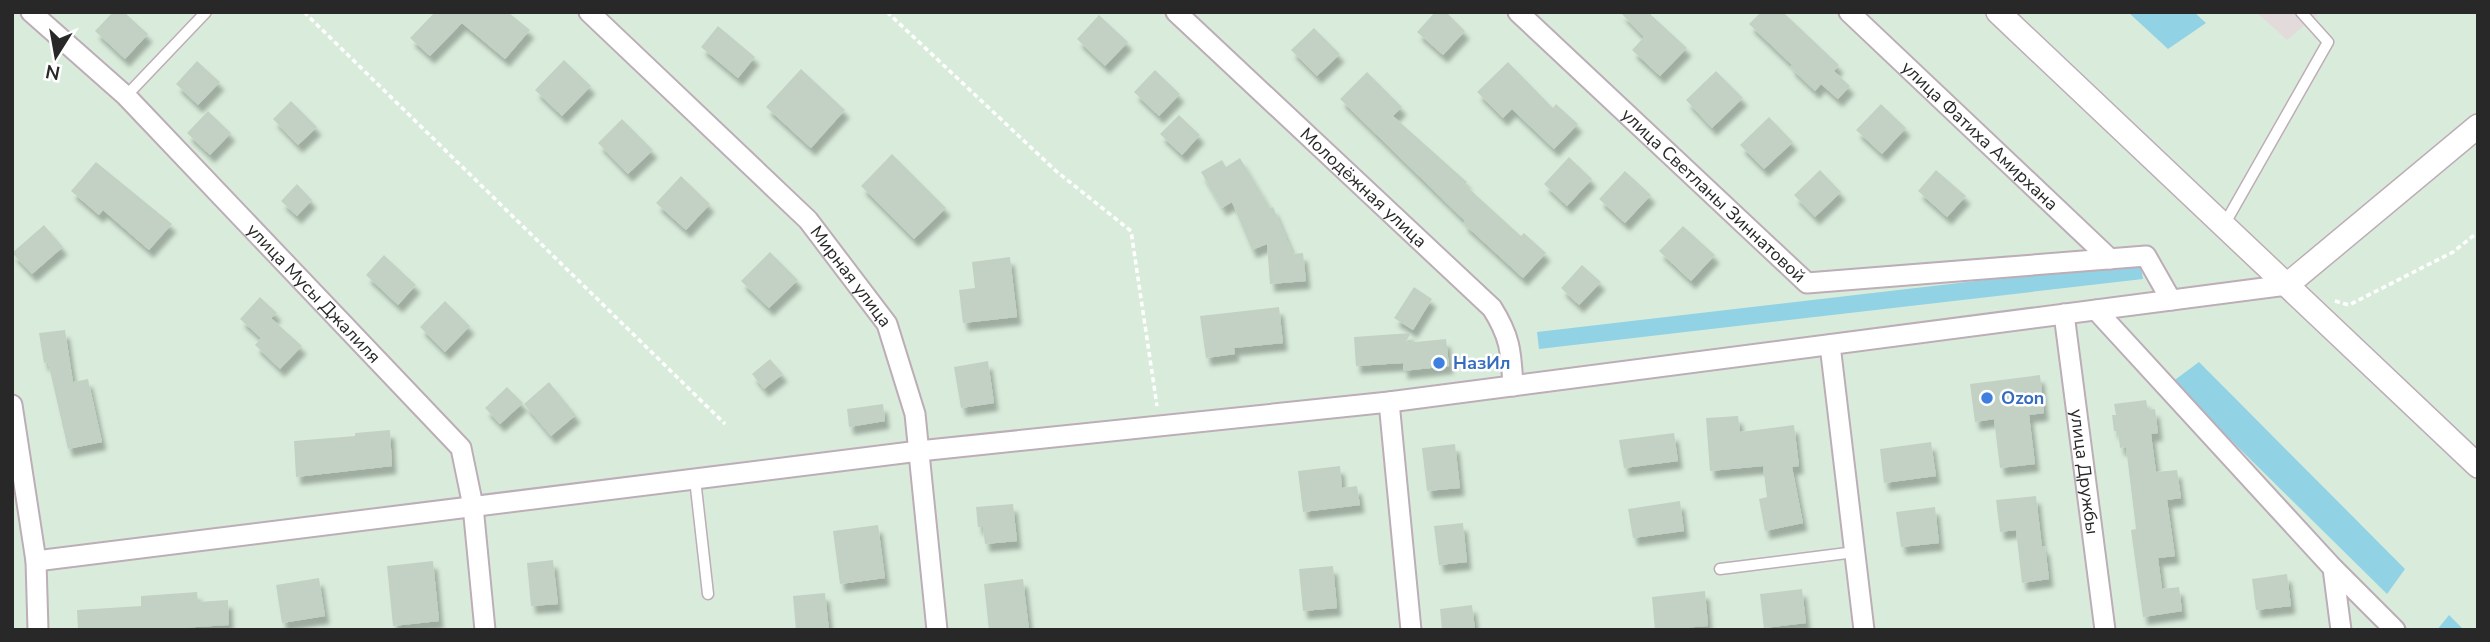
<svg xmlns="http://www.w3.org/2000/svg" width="2490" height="642" font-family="'Nunito Sans',sans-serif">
	<defs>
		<filter id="shadow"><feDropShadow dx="4.5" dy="8" stdDeviation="2" flood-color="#0004"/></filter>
	</defs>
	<rect width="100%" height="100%" fill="#d9ecdb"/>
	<polygon fill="#e3dadb" points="2256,12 2320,12 2287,40"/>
	<g fill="#92d2e5">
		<polygon points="2128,12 2194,12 2206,23 2168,49"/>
		<polygon points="2140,262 2143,279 1539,349 1537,332"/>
		<polygon points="2199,362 2405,569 2387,594 2172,382"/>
		<polygon points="2449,615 2464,630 2437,630"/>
	</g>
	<g fill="#c2d1c4" filter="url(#shadow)">
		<polygon points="113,12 124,12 148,34 125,59 95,31"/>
		<polygon points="435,12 508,12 530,30 505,59 462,23 430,56 410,38"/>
		<polygon points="1435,12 1446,12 1465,31 1443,55 1417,32"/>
		<polygon points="1620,12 1648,12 1687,48 1660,76 1632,50 1644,37"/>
		<polygon points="1761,12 1783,12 1839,65 1834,71 1850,86 1838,99 1821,84 1815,91 1790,67 1792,65 1749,24"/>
		<polygon points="1099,15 1128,42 1105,66 1077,39"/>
		<polygon points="718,26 755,57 738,78 701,47"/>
		<polygon points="1314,28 1340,54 1317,76 1291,50"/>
		<polygon points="564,60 591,86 562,116 535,90"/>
		<polygon points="197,61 220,82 198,105 176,84"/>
		<polygon points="1508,62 1553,108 1556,104 1578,124 1554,149 1512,109 1503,118 1477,92"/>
		<polygon points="801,69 845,110 811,148 766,107"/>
		<polygon points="1155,70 1180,94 1159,116 1134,92"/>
		<polygon points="1716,71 1743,98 1712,128 1686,100"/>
		<polygon points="1367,72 1402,107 1393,116 1467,182 1465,185 1521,236 1524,233 1546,253 1523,278 1463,223 1465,221 1340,99"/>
		<polygon points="291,101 317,127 298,145 273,119"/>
		<polygon points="1881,104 1906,128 1882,154 1856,130"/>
		<polygon points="208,111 231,133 210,155 187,133"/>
		<polygon points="1179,115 1200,135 1182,155 1160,134"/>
		<polygon points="1769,117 1793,142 1764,169 1740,145"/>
		<polygon points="622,119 653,150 628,174 598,143"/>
		<polygon points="892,154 946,208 914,239 861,186"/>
		<polygon points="1569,157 1592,179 1567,206 1544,184"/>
		<polygon points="1240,158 1270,208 1273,207 1293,254 1303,253 1306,281 1270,284 1267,244 1252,250 1232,202 1222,208 1201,172 1222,160 1226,167"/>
		<polygon points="96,162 172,224 149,250 103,210 99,215 71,191"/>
		<polygon points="1820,170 1841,192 1815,217 1794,195"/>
		<polygon points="1936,170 1966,196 1947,217 1918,191"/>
		<polygon points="1625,171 1651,195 1625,223 1599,199"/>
		<polygon points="681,176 710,204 686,230 656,203"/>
		<polygon points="297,184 312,200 297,216 281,201"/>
		<polygon points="44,225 63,247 32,274 12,253"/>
		<polygon points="1683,226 1715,255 1691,281 1659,251"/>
		<polygon points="770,252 798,280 769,308 741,281"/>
		<polygon points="384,255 416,285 398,305 366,275"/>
		<polygon points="1010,257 1017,317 963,323 959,290 975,288 972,262"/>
		<polygon points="1582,265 1601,282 1579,305 1561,288"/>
		<polygon points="1414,287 1432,299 1413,330 1394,318"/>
		<polygon points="260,297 277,313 271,318 302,346 280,369 255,345 261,338 240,319"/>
		<polygon points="445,301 470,326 445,352 420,327"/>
		<polygon points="1279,307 1283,343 1234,348 1235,354 1206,358 1200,316"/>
		<polygon points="65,330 73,382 88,379 102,442 68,449 48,362 44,363 39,333"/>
		<polygon points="1411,333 1405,343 1446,339 1449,366 1403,371 1403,363 1356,366 1354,337"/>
		<polygon points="770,359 783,374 764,389 752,374"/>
		<polygon points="988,361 994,403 961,408 954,367"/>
		<polygon points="2040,375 2044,413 2029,415 2035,464 2000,468 1994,419 1975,422 1970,384"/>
		<polygon points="549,382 576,415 551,436 524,404"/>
		<polygon points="507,387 523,403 500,424 485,408"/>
		<polygon points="2146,400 2148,410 2155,409 2158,433 2151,434 2156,472 2177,470 2181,498 2167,500 2175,556 2158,558 2162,589 2179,587 2182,611 2143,617 2131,530 2136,529 2126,447 2120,448 2118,431 2114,431 2112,415 2116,415 2114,404"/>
		<polygon points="883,404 885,421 849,427 847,409"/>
		<polygon points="1738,416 1740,432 1794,425 1799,466 1792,467 1803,523 1765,531 1759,499 1767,497 1763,466 1710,471 1706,418"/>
		<polygon points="390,430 392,466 296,477 294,441 355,436 355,433"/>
		<polygon points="1674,433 1678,461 1624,468 1619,440"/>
		<polygon points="1931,442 1936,476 1884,483 1880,449"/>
		<polygon points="1455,444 1460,488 1427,491 1422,448"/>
		<polygon points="1340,466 1342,488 1357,486 1360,505 1303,512 1298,471"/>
		<polygon points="2036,496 2042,547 2045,546 2049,579 2022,583 2016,530 2000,532 1996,500"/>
		<polygon points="1680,501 1684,531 1633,538 1628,509"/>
		<polygon points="1013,504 1017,541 985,544 983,527 978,527 976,507"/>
		<polygon points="1935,507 1939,543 1901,547 1896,512"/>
		<polygon points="1463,523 1467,562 1439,565 1434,526"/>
		<polygon points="878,525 885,578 840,584 833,531"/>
		<polygon points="553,560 558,604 531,606 527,563"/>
		<polygon points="433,561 439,621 393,626 387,566"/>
		<polygon points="1333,566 1337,608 1303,611 1299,569"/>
		<polygon points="2287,574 2291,606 2256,610 2252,579"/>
		<polygon points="319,578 325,616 282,623 276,585"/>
		<polygon points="1023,579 1029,630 989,630 984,584"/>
		<polygon points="1802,589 1806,623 1764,628 1760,594"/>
		<polygon points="1705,591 1708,626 1655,630 1652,597"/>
		<polygon points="197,592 198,602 228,600 229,625 147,630 78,630 77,610 141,606 141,596"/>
		<polygon points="825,593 829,630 796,630 793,596"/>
		<polygon points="1472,605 1475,630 1442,630 1440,609"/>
	</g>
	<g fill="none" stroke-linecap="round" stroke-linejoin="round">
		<defs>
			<g id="service">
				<polyline points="126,96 206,12"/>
				<polyline points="2224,225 2328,42 2301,12"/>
				<polyline points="695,479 708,594"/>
				<polyline points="1720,569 1855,552"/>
			</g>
			<g id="minor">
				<path id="s1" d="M31,12L126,96L461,448L473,506L485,630"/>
				<path id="s2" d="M589,12L808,220L887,324L915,414L937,630"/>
				<path id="s3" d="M1176,12L1492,308C1511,338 1511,353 1513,386"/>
				<path id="s4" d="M1518,12L1807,283L2146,256L2171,300"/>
				<path id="s5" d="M1849,12L2110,259"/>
				<polyline points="2096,310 2333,568 2395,630"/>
				<path id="s6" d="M2064,314L2105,630"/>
				<polyline points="1830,345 1864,630"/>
				<polyline points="1389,402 1411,630"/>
				<polyline points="12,405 36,561 38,630"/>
				<polyline points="36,561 919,451 1389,402 2287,285"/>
				<polyline points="2333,568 2341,630"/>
			</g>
			<g id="tertiary">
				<polyline points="1998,12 2478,466"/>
				<polyline points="2287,285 2478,126"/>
			</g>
		</defs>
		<use href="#service" stroke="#bdadb7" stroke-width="13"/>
		<use href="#minor" stroke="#bdadb7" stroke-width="23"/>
		<use href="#tertiary" stroke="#bdadb7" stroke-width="26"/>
		<g stroke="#fff" stroke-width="3.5" stroke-dasharray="5 3.5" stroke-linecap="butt">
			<polyline points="304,12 725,424"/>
			<polyline points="887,12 1056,171 1131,231 1157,406"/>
			<polyline points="2335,301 2349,305 2453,252 2478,232"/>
		</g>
		<use href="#service" stroke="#fff" stroke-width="10"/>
		<use href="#minor" stroke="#fff" stroke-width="19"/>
		<use href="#tertiary" stroke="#fff" stroke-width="23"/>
	</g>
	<g fill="#3f7fe0" stroke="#fff" stroke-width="2.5">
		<circle cx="1439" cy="363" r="7"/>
		<circle cx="1987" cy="398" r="7"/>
	</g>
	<g text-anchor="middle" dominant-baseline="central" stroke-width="5" stroke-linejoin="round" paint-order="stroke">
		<g font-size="18" fill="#282828" stroke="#fff">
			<text stroke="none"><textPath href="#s5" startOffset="180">улица Фатиха Амирхана</textPath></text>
			<text stroke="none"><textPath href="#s3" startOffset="257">Молодёжная улица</textPath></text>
			<text stroke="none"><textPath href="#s4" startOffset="268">улица Светланы Зиннатовой</textPath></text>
			<text stroke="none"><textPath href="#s2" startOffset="373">Мирная улица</textPath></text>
			<text stroke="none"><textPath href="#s1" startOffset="399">улица Мусы Джалиля</textPath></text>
			<text stroke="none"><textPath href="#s6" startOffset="159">улица Дружбы</textPath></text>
		</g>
		<g font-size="18" font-weight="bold" fill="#366cbe" stroke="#fff" text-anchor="start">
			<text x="1453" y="363">НазИл</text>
			<text x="2001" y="398">Ozon</text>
		</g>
	</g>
	<rect width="2490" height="642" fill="none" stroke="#282828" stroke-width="28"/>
	<g transform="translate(56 56) rotate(191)" stroke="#ffffff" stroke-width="5" paint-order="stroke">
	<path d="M0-5L12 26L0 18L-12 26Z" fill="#282828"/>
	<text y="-10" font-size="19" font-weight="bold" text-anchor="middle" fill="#282828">N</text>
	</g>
</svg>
